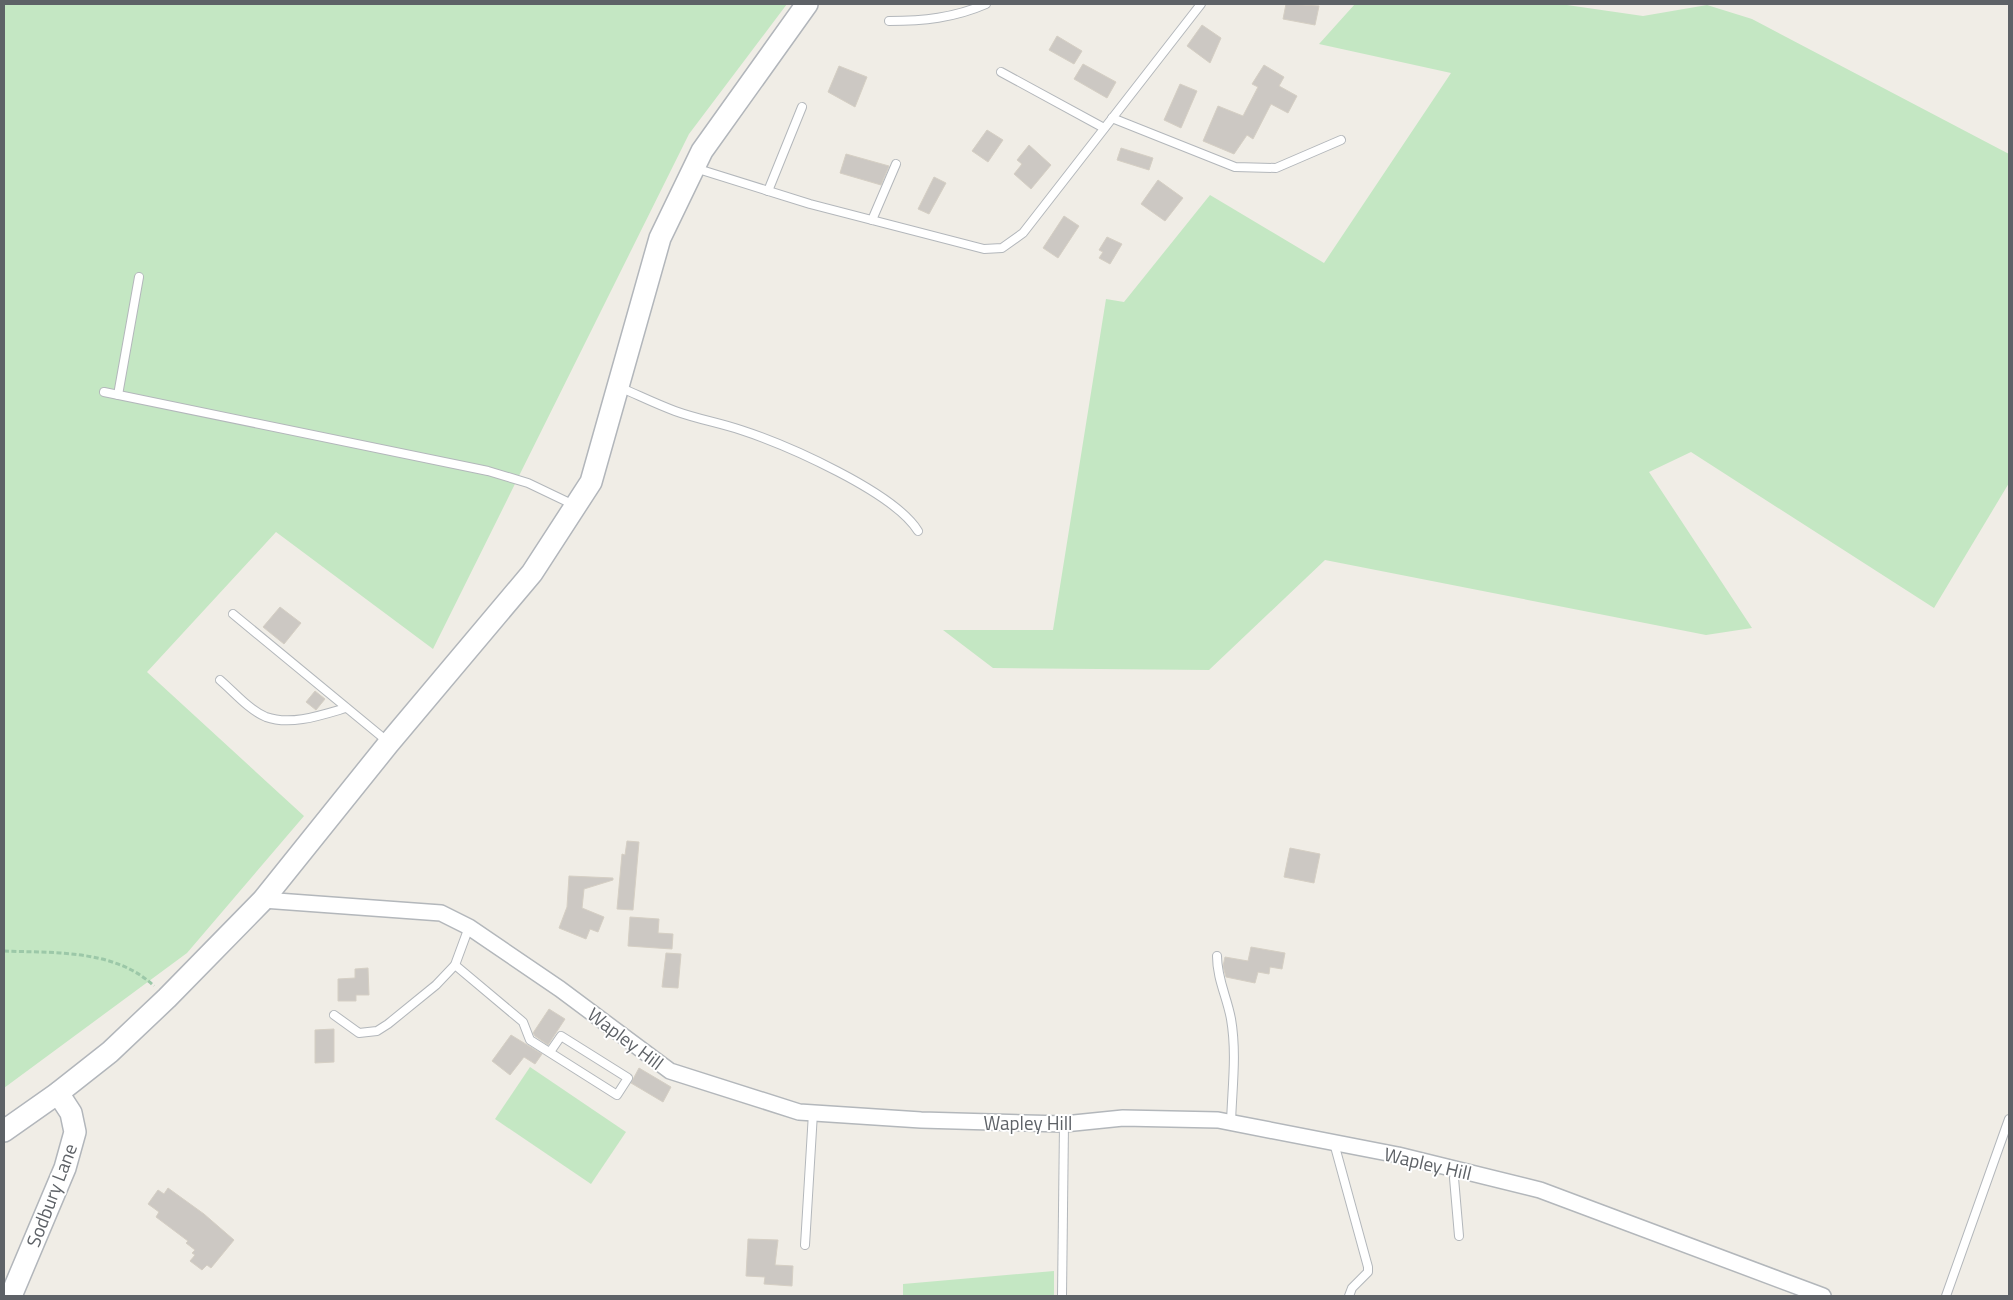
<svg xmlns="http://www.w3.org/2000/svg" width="2013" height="1300" font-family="'Titillium Web',sans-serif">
	<rect width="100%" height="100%" fill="#f0ede6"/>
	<g fill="#c4e7c3">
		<polygon points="4,4 787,4 689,134 433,649 276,532 147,672 304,816 187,953 4,1088"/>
		<polygon points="1355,4 1560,4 1643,16 1707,5 1752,19 2009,154 2009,483 1934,608 1691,452 1649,472 1752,628 1706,635 1325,560 1209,670 993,668 943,630 1053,630 1106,299 1124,302 1210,195 1324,263 1451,73 1319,44"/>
		<polygon points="530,1067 626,1132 591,1184 495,1119"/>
		<polygon points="1054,1271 1054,1296 903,1296 903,1284"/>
	</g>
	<g fill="#ccc8c3" stroke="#d5cfc4">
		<polygon points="1286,4 1319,6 1315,25 1283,19"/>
		<polygon points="1202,25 1221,38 1210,63 1187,46"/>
		<polygon points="1057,36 1082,51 1074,64 1049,50"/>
		<polygon points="1083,64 1116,82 1107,98 1074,79"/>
		<polygon points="1264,65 1284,77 1279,86 1297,96 1288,113 1271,104 1253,139 1247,135 1234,154 1203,141 1218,106 1243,116 1258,87 1252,84"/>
		<polygon points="839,66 867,77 855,107 828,92"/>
		<polygon points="1180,84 1197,91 1181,128 1164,120"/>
		<polygon points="987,130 1003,140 988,162 972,151"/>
		<polygon points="1029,145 1051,165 1031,189 1014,174 1022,164 1017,160"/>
		<polygon points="1121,148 1153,158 1149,170 1117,160"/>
		<polygon points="846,154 889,166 881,185 840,173"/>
		<polygon points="934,177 946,183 929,214 918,209"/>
		<polygon points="1158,180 1183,198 1165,221 1141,204"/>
		<polygon points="1064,216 1079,226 1058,258 1043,248"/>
		<polygon points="1107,237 1122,244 1110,264 1099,258 1103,252 1099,250"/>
		<polygon points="280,607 301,623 284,644 263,627"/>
		<polygon points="315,691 325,699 316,710 306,702"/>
		<polygon points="627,841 639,842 633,910 617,909 622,854 625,855"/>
		<polygon points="1290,848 1320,854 1314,883 1284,877"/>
		<polygon points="569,876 613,878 613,880 584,889 582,908 604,917 598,932 590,929 586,939 559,928 567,907"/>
		<polygon points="630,917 659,919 658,933 673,934 672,949 628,946"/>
		<polygon points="1251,947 1285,953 1282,969 1270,967 1269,974 1258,972 1255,983 1226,977 1223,966 1225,957 1248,961"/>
		<polygon points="666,953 681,954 678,988 662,987"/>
		<polygon points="368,968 369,995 356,995 356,1001 338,1001 338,979 355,978 355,969"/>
		<polygon points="549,1009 565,1019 548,1045 535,1036 533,1033"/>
		<polygon points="334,1029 334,1062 315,1063 315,1030"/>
		<polygon points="511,1035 542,1054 535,1064 524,1057 510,1075 492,1061"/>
		<polygon points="639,1068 671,1087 663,1102 631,1083"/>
		<polygon points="168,1188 204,1214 234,1240 211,1268 207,1265 202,1270 190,1261 195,1255 192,1253 195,1250 186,1243 188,1241 156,1217 159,1212 148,1204 158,1190 164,1194"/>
		<polygon points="748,1239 778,1240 775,1265 793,1266 792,1286 764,1284 765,1277 746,1276"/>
	</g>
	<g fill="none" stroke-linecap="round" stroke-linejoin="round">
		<defs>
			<g id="lane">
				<path d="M889,21C923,21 954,18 986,4"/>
				<polyline points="1001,72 1104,128"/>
				<polyline points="1112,118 1235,167 1276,168 1341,140"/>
				<polyline points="695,168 810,204 984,249 1002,248 1023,233 1201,4"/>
				<polyline points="768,191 802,107"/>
				<polyline points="872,220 896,164"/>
				<path d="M619,387C638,395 656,404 675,411C697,419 720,423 741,430C787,445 894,492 918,531"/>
				<polyline points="104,392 488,471 528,483 574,505"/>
				<polyline points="118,395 139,277"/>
				<polyline points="233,614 387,741"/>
				<path d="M220,680C234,692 249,710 266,717C291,726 322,715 346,708"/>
				<path d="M1217,956C1217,979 1227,997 1231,1019C1237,1054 1232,1089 1231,1123"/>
				<polyline points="455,965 523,1022 530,1040 617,1095 628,1078 561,1036 550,1052"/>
				<polyline points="334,1015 359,1033 377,1031 388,1024 436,985 455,965 469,927"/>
				<polyline points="1334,1143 1368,1267 1368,1272 1352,1288 1349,1296"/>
				<polyline points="1456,1169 1454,1178 1459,1236"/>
				<polyline points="805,1245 813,1113"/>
				<polyline points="1062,1296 1064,1124"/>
				<polyline points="1946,1296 2009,1119"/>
			</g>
			<polyline id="street" points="263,900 441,913 469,927 560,989 670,1071 799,1112 921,1120 1064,1124 1123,1118 1218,1120 1398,1155 1540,1190 1823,1296"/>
			<g id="secondary">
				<polyline points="4,1131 58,1093 110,1052 167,998 263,900 389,743 532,573 591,482 660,238 702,151 807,4"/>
				<polyline points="11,1296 65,1168 75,1132 71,1113 58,1093"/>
			</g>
		</defs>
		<use href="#lane" stroke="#b3b7bb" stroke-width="10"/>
		<use href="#street" stroke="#b3b7bb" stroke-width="18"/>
		<use href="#secondary" stroke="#b2b6bb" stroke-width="24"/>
		<path stroke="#9cc8a8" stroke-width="3" stroke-dasharray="5 2.5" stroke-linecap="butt" d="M4,951C54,953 115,949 154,986"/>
		<use href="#lane" stroke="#fff" stroke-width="8"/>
		<use href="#street" stroke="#fff" stroke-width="15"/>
		<use href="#secondary" stroke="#fff" stroke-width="21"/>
	</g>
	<g text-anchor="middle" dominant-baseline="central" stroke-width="4" stroke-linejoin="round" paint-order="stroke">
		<g font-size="19" fill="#5e6267" stroke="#fff">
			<text transform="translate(626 1038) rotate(37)">Wapley Hill</text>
			<text x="1028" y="1122">Wapley Hill</text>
			<text transform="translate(1428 1163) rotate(13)">Wapley Hill</text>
			<text transform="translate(51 1195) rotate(-69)">Sodbury Lane</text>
		</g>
	</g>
	<rect width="2013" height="1300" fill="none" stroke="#5e6267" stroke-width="10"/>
</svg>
